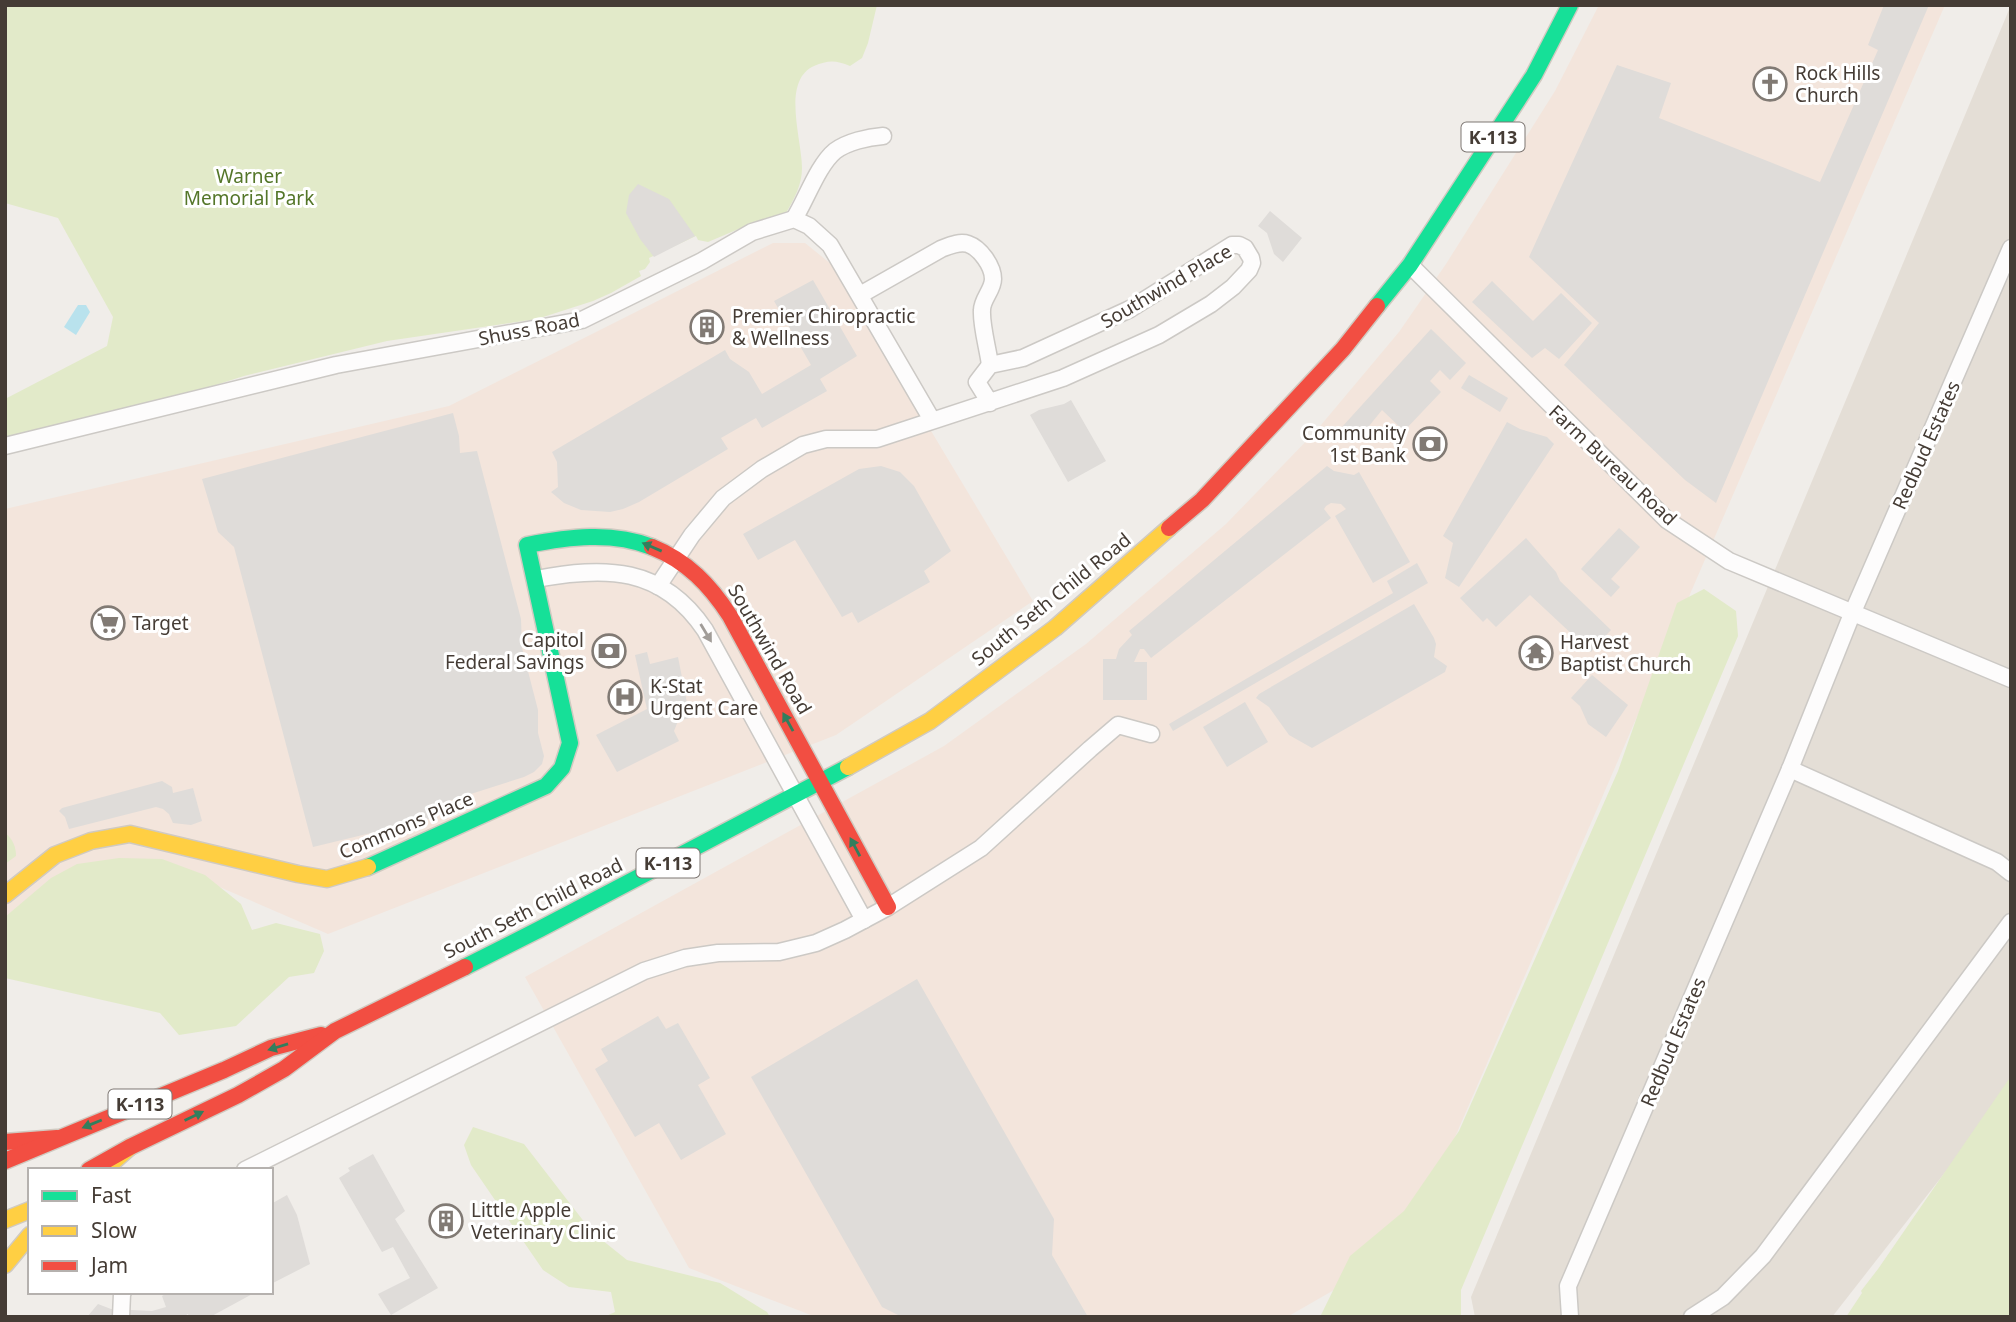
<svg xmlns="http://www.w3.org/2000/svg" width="2016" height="1322" font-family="'Noto Sans',sans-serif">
	<rect width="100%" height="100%" fill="#f0ede9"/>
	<polygon fill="#e4ded6" points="2011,5 2011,1088 1832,1317 1475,1317 1471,1297"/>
	<g fill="#f3e5dc">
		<polygon points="1599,5 1945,5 1407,1248 1287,1317 816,1317 689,1268 525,977 944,746 1086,644 1226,524 1316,431 1399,332 1446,264 1555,91"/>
		<polygon points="773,243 805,243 831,264 1033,601 836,735 328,934 171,866 5,949 5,509 449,406"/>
	</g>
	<g fill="#e2eac9">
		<path d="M5,5H877L868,43L862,58L850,66C836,60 828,60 814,66C781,81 802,139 802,168C802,185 794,199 786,213L741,228L708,242L698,240L696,236L649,258L650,262L645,269L639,271L641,276L611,293L593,301L537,319L387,341L244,376L153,405L5,438V399L107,346L113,317L58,218L5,203Z"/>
		<polygon points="1704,589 1736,611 1738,636 1461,1290 1461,1317 1320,1317 1350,1256 1404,1211 1459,1131 1618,771 1677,603"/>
		<path d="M5,833C13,839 16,847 16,856L5,864Z"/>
		<polygon points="119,858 162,859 205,875 241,904 252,930 276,923 320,934 324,951 314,973 289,977 236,1026 179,1035 160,1013 5,978 5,917 51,878 77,864"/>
		<polygon points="2011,1076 2011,1317 1846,1317 1862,1293 1861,1291 1878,1269"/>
		<polygon points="473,1127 524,1144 592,1232 627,1260 720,1283 767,1312 770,1317 604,1317 615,1312 611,1292 569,1287 543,1270 471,1165 464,1145"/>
	</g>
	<g fill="#dfdcd9">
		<polygon points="1884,5 1929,5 1716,503 1685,480 1564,365 1599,323 1529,257 1617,65 1671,83 1659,118 1820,182 1878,50 1868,45"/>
		<polygon points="638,184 669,199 695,236 654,257 640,239 626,213 629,195"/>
		<polygon points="1270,211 1302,238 1283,262 1274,254 1267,233 1258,226"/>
		<polygon points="813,280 857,356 820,379 827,391 762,428 756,418 721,438 728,449 639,502 623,509 610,512 581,510 564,503 551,492 558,487 557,462 552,452 725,350 730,359 749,372 762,394 811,365 774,301"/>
		<polygon points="1492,281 1533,321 1561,293 1592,323 1559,359 1545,348 1532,358 1472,302"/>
		<polygon points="1431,329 1466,363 1450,380 1440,370 1430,381 1441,392 1404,431 1382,410 1356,442 1342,427"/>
		<polygon points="1469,375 1508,398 1500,412 1461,388"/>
		<polygon points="1071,400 1106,461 1068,482 1030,415 1039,410 1064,404"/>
		<polygon points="453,413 459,436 460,453 477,451 521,619 522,648 538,710 538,733 544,756 542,764 534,772 524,777 430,807 433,818 313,847 234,547 218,532 202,479"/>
		<polygon points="1507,422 1520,429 1547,437 1554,444 1459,587 1445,578 1453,543 1443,536"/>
		<polygon points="881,466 900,472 914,486 951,551 924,571 930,582 858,623 852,612 842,617 795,540 758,560 743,534 859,469"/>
		<polygon points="1327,466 1334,471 1354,475 1359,472 1410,562 1373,583 1335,516 1346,509 1341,504 1331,503 1326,506 1324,509 1331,518 1151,658 1144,649 1140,649 1134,662 1147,662 1147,700 1103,700 1103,659 1116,659 1119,649 1132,635 1129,631"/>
		<polygon points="1619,528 1640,547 1611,579 1620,587 1611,597 1581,569"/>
		<polygon points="1526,538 1556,572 1560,581 1611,630 1591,652 1530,595 1496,627 1487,618 1483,622 1460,598"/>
		<polygon points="1417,563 1428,583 1173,731 1169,724 1393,593 1387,581"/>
		<polygon points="1414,604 1434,638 1436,644 1434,657 1447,666 1445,672 1312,748 1289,735 1269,707 1256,698 1259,694"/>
		<polygon points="647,652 650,664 678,657 690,718 678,721 674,731 679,741 617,772 596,735 647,709 635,655"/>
		<polygon points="1592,675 1628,705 1606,737 1588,724 1580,706 1571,698"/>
		<polygon points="1245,702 1268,742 1227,767 1203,727"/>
		<polygon points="162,781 172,787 173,793 193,788 202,821 191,825 173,823 169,814 163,809 156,807 69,829 65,817 59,811 62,808"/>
		<polygon points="917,979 1054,1219 1052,1255 1088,1317 902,1317 882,1307 751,1077"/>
		<polygon points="658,1016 666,1029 678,1023 710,1078 698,1085 726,1134 681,1160 659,1123 635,1137 595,1069 608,1061 601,1049"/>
		<polygon points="373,1154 405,1211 395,1219 438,1288 391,1315 378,1294 410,1278 393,1247 382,1252 339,1178 350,1171 348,1168"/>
		<polygon points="287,1195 297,1215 310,1264 271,1284 271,1204"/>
		<polygon points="169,1292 256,1292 210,1317 189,1317 188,1314 182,1317 87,1317 98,1304 111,1309 152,1311 166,1307 162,1296"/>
	</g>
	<polygon fill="#b9e2ed" points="78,305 86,305 90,312 76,335 64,327"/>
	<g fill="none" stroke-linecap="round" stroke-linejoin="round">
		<defs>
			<g id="street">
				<path d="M794,219C806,200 818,165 835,151C847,142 868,137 883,136"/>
				<polyline points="1410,265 1667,520 1729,561 2011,679"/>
				<path d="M860,295L941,249C949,246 959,241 968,244C980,248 993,266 993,279C993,290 982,299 982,310C981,325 988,349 990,365"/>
				<polyline points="5,446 336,365 582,320 702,261 752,232 794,219 809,226 830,245 932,420"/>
				<path d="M536,579C605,566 662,566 705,630L864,920"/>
				<polyline points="658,586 692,535 723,498 762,469 803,445 826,439 877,439 1063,378 1159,335 1211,304 1233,287 1249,270 1252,263 1251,258 1245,248 1239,245 1232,245 1130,309 1023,358 990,365 977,382 990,403"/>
				<polyline points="1790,769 1997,862 2011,873"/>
				<polyline points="245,1170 644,971 685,958 718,953 779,952 816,943 845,930 888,907 981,848 1090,749 1118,725 1151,734"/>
				<polyline points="121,1317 122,1294 123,1292"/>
				<polyline points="1570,1317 1568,1286 1790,769 1852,614 2011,248"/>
				<polyline points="1692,1317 1723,1297 1763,1256 2011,922"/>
			</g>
			<g id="fast">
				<polyline points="1377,306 1410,265 1534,75 1570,5"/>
				<path d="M368,867L546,786L562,768L570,743L527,545C568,537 612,531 652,547"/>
				<polyline points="465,967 540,929 848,767"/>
			</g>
			<g id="slow">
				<polyline points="848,767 930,721 1055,628 1169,528"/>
				<polyline points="5,895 55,855 91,841 130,834 298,874 327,879 368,867"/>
				<polyline points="104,1170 130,1147"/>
				<polyline points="5,1220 30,1210"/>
				<polyline points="5,1265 30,1235"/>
			</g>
			<g id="jam">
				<polyline points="1169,528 1202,500 1343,349 1377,306"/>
				<path d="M652,547C687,561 710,585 730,616L888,907"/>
				<polyline points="5,1142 57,1138"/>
				<polyline points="5,1161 224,1070 271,1048 321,1035"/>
				<polyline points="89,1170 130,1147 238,1095 284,1069 335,1031 465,967"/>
			</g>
		</defs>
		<use href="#street" stroke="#ccc9c5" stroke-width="19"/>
		<use href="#fast" stroke="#d0cac1" stroke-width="19"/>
		<use href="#slow" stroke="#d0cac1" stroke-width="19"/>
		<use href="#jam" stroke="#d0cac1" stroke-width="19"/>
		<use href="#street" stroke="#fdfcfc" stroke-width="16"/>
		<use href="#fast" stroke="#16e098" stroke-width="16"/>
		<use href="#slow" stroke="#ffcf43" stroke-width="16"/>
		<use href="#jam" stroke="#f24e42" stroke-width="16"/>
	</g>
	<defs><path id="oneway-solid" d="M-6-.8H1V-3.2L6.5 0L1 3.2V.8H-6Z" transform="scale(1.75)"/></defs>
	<g fill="#327e5d">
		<use href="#oneway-solid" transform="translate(652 547) rotate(-157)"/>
		<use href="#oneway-solid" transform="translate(788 722) rotate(-119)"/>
		<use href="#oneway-solid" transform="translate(855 847) rotate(-118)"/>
		<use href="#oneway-solid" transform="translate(278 1047) rotate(163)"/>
		<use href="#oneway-solid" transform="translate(194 1116) rotate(-26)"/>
		<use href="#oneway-solid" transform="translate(92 1124) rotate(158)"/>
	</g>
	<use fill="#a19c98" href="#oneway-solid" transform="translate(706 633) rotate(59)"/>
	<defs>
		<symbol id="church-ring" viewBox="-11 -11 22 22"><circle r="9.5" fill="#fff" stroke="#817a74" stroke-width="1.5"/><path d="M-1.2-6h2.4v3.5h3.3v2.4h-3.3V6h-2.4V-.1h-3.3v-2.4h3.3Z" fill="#817a74"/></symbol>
		<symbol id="building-ring" viewBox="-11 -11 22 22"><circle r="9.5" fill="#fff" stroke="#817a74" stroke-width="1.5"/><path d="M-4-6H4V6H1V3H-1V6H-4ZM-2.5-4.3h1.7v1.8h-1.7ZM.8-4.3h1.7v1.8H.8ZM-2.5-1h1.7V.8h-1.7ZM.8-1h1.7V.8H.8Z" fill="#817a74"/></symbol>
		<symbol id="bank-ring" viewBox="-11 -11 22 22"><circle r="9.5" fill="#fff" stroke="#817a74" stroke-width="1.5"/><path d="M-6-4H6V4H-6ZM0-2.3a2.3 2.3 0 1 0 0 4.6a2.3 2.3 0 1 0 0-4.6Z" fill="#817a74"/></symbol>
		<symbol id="supermarket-ring" viewBox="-11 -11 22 22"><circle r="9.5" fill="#fff" stroke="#817a74" stroke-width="1.5"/><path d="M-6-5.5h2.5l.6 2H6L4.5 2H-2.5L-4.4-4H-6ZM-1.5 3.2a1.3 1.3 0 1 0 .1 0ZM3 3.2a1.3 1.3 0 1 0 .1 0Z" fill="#817a74"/></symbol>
		<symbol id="temple-ring" viewBox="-11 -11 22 22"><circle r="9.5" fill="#fff" stroke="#817a74" stroke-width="1.5"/><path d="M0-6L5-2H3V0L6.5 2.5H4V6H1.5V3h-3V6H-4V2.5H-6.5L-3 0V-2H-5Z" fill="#817a74"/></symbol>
		<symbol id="hospital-ring" viewBox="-11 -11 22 22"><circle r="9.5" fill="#fff" stroke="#817a74" stroke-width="1.5"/><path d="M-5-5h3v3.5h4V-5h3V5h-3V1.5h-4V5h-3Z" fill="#817a74"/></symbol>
	</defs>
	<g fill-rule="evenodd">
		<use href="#church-ring" x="1751" y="65" width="38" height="38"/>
		<use href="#building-ring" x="688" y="308" width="38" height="38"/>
		<use href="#bank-ring" x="1411" y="425" width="38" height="38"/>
		<use href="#supermarket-ring" x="89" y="604" width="38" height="38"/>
		<use href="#bank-ring" x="590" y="632" width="38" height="38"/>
		<use href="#temple-ring" x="1517" y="634" width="38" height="38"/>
		<use href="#hospital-ring" x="606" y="678" width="38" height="38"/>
		<use href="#building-ring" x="427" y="1202" width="38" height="38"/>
	</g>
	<g text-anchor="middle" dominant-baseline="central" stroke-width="6" stroke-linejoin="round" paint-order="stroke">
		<g fill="#fff" stroke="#7d7672" stroke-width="2">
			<rect x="1461.5" y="122.5" width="63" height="29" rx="5"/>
			<rect x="636.5" y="848.5" width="63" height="29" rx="5"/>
			<rect x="108.5" y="1089.5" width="63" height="29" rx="5"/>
		</g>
		<g font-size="18" font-weight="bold" fill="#453c35">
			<text x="1493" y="137">K-113</text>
			<text x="668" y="863">K-113</text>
			<text x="140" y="1104">K-113</text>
		</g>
		<g font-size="19" fill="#453c35" stroke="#fff" text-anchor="start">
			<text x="1795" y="73">Rock Hills<tspan x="1795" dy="22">Church</tspan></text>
			<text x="732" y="316">Premier Chiropractic<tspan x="732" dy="22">&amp; Wellness</tspan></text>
			<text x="1406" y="433" text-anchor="end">Community<tspan x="1406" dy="22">1st Bank</tspan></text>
			<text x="132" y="623">Target</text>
			<text x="584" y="640" text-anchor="end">Capitol<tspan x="584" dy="22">Federal Savings</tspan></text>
			<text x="1560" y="642">Harvest<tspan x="1560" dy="22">Baptist Church</tspan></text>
			<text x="650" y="686">K-Stat<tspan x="650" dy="22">Urgent Care</tspan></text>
			<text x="471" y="1210">Little Apple<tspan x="471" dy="22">Veterinary Clinic</tspan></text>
		</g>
		<g font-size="19" fill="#547629" stroke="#fff">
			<text x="249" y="176">Warner<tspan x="249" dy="22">Memorial Park</tspan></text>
		</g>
		<g font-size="19" fill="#453c35" stroke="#fff">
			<text transform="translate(1166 286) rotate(-30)">Southwind Place</text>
			<text transform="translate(529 329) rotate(-11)">Shuss Road</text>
			<text transform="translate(1926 445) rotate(-66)">Redbud Estates</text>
			<text transform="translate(1613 465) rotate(43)">Farm Bureau Road</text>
			<text transform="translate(1051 599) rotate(-39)">South Seth Child Road</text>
			<text transform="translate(770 649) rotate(60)">Southwind Road</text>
			<text transform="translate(406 825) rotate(-23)">Commons Place</text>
			<text transform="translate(533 908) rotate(-27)">South Seth Child Road</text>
			<text transform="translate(1673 1042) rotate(-67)">Redbud Estates</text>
		</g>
	</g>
	<rect width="2016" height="1322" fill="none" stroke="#453c35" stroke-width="14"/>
	<rect x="28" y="1168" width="245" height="126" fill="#ffffff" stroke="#b5b1ae" stroke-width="2"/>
	<rect x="42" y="1191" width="35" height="10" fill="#16e098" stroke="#b5b1ae" stroke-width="2"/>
	<text x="91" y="1203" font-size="21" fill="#453c35">Fast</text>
	<rect x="42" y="1226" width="35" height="10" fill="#ffcf43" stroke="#b5b1ae" stroke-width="2"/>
	<text x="91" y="1238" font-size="21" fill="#453c35">Slow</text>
	<rect x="42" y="1261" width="35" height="10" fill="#f24e42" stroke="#b5b1ae" stroke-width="2"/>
	<text x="91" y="1273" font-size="21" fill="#453c35">Jam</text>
</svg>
